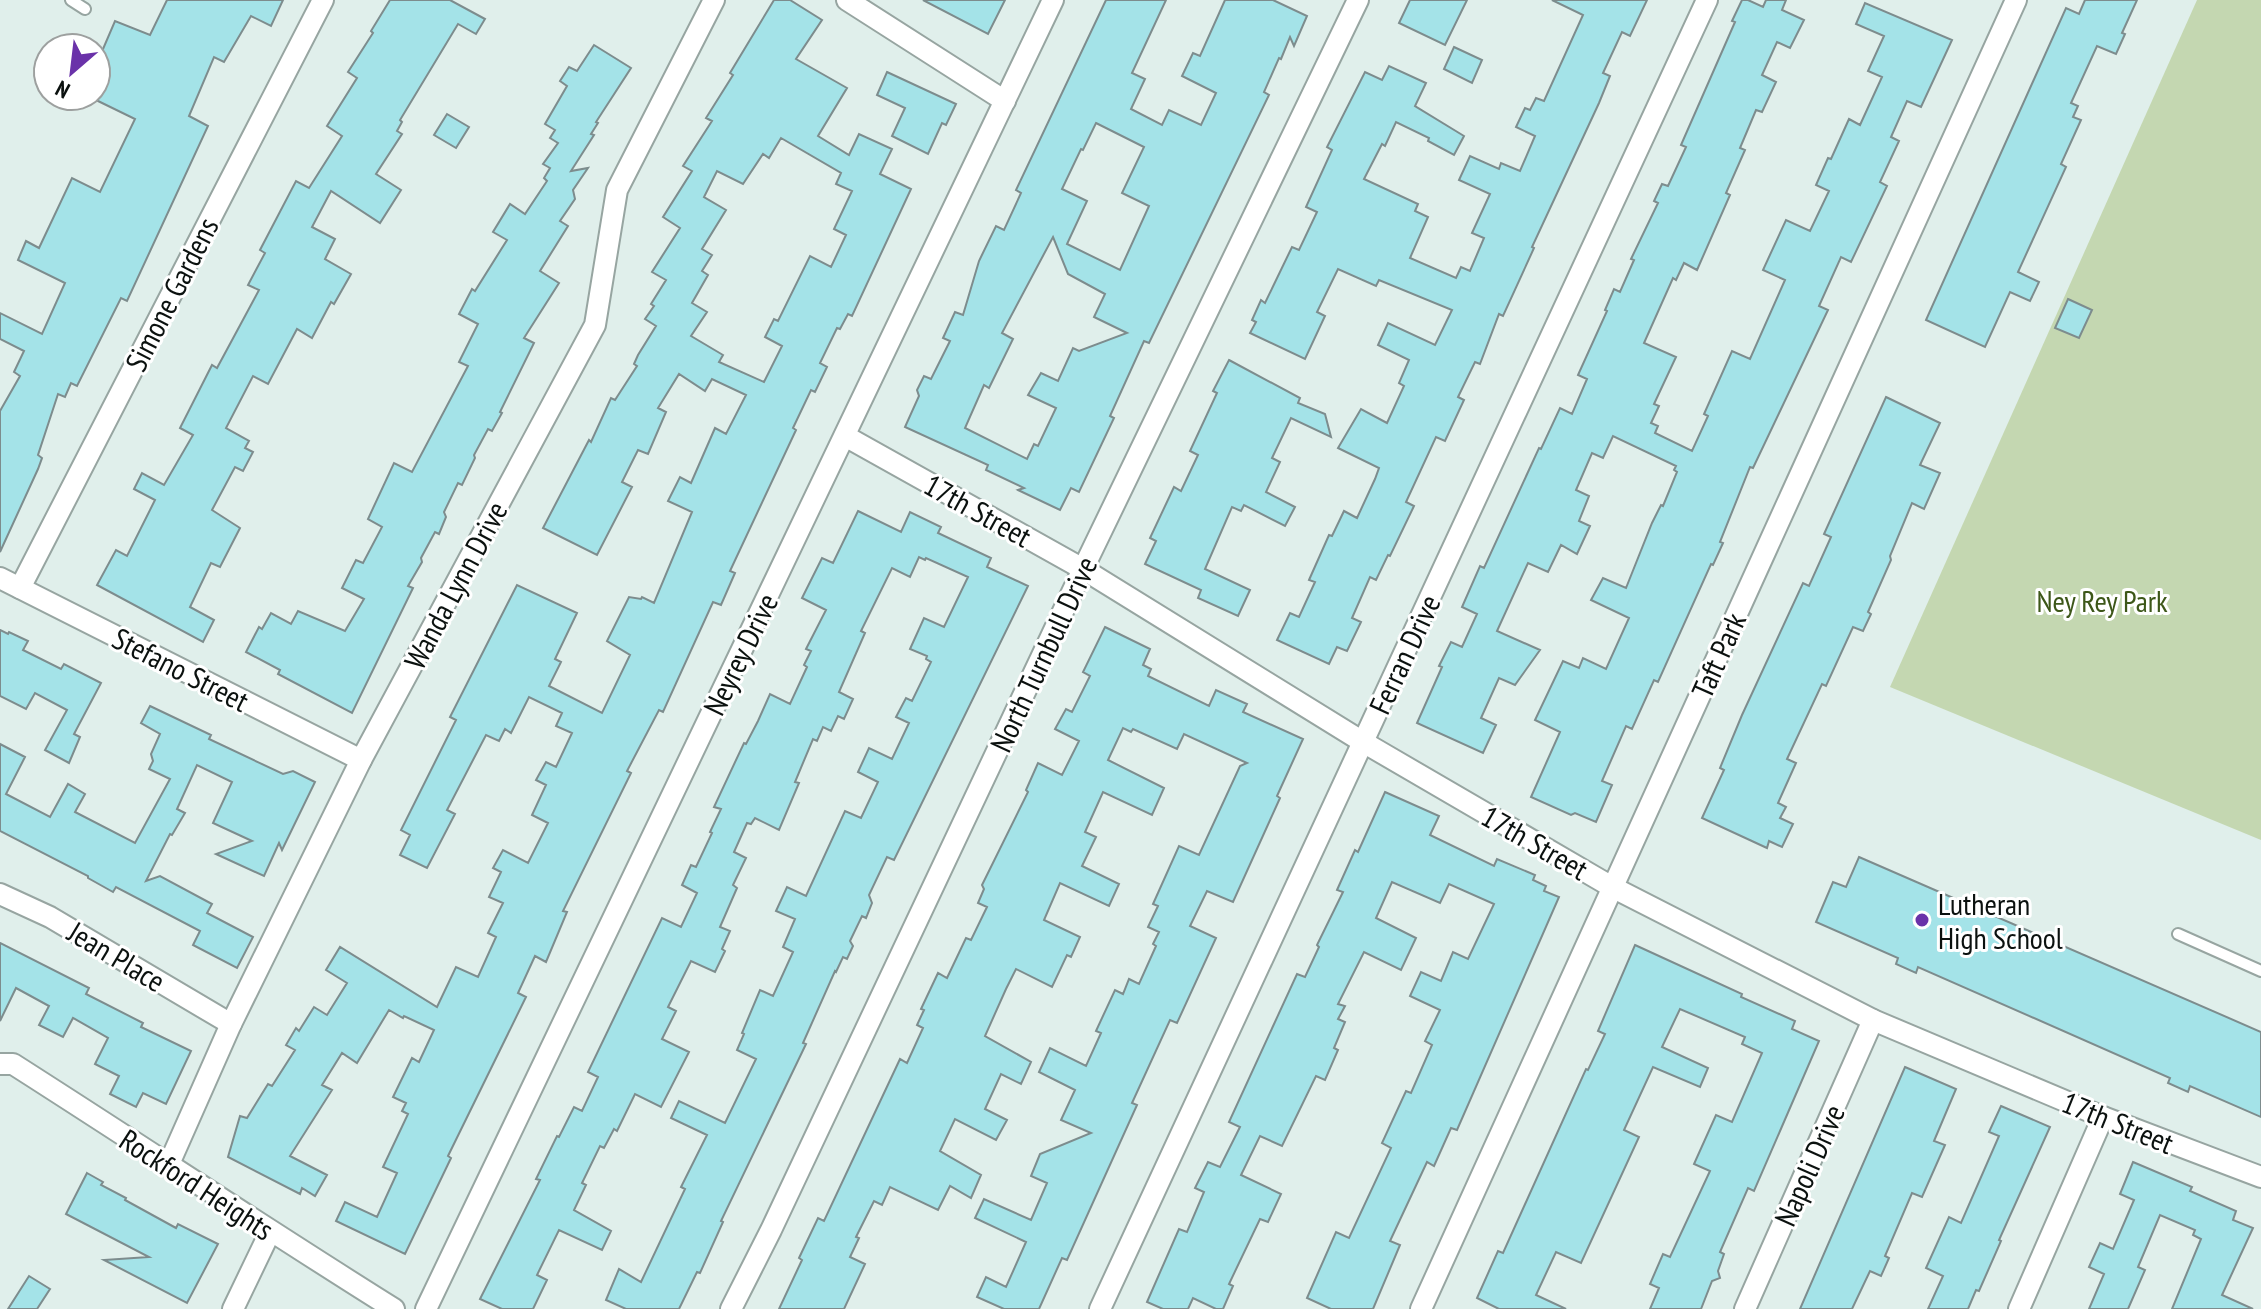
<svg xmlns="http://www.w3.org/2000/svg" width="2261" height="1309" font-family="'PT Sans Narrow',sans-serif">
	<rect width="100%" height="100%" fill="#e0efeb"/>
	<polygon fill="#c4d7b1" points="2197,0 2261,0 2261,840 1890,687"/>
	<g fill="#a4e3e8" stroke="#7d8c8d" stroke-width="2" fill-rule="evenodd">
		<polygon points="167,0 283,0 271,26 251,16 224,62 214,57 189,116 208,126 127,301 121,298 77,386 71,383 65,397 58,394 38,455 42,458 38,469 0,552 0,411 20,376 14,372 24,351 0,339 0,313 42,334 65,283 18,260 26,241 39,248 72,178 100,192 135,119 96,100 96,80 103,65 97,63 115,21 150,35"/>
		<polygon points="390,0 450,0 485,19 476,34 458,24 400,120 402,122 397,131 402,134 376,174 401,190 380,223 331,191 312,227 335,239 325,259 351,274 334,304 331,302 312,338 297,329 268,384 253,376 226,428 249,441 245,448 253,452 243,471 235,467 212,510 240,528 220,567 211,563 190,607 214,620 203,642 97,585 116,550 127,556 155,500 134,489 142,473 164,485 193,435 180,428 212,365 217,368 259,290 248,285 265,253 260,250 296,181 309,188 342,136 327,126 357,78 348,72 373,33 371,31"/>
		<path d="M774,0H790L822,20L796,59L847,88L818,136L849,155L859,134L892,149L880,174L911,189L852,316L848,314L840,329L837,328L820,363L827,367L815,392L811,390L793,428L796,430L730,571L735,573L721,605L713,602L663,712L659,710L627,771L631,773L563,911L567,912L546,962L535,956L518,993L526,997L448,1156L451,1158L405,1254L336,1221L345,1202L377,1217L397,1173L383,1167L408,1114L402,1111L406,1103L393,1097L412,1058L419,1062L434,1030L404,1016L403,1018L389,1010L357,1063L342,1053L322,1085L332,1090L290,1156L327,1175L315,1196L302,1188L300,1194L228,1157L240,1116L247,1118L268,1084L272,1086L295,1050L286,1045L296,1028L299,1031L314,1007L327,1015L347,983L326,970L340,947L437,1007L456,967L478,977L496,937L488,933L503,903L489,897L501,872L493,868L503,850L528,863L548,823L532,815L546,785L536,780L546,762L556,767L572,733L556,726L562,713L529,697L511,733L505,729L499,741L486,735L447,810L455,814L427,868L400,855L410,835L401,830L456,720L450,717L517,585L577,613L555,659L561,662L549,686L602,713L630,655L607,641L629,597L641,599L642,597L654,603L692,512L668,501L680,477L691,483L715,428L726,434L746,395L712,379L705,391L679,374L658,408L666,412L648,454L638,450L622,482L632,487L597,555L543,528L589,440L591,442L611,398L615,400L637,366L634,364L638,355L656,326L645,319L654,306L651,304L666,280L652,272L680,228L663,217L692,171L683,166L712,121L706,118L733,75L730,73ZM781,138L841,173L836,184L852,191L834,229L846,235L831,267L810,256L778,321L774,319L765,337L782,346L764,382L719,362L723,355L691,336L707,312L692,303L708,275L702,271L712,255L702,249L726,210L704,197L717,171L743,184L763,154L769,158Z"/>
		<polygon points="923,0 1005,0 988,34"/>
		<path d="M1106,0H1166L1132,73L1145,79L1131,109L1162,125L1169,110L1201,125L1216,93L1182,76L1193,53L1200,56L1225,0H1273L1307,16L1294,46L1290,37L1281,59L1279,58L1264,92L1269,95L1149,343L1144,341L1110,416L1114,418L1079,492L1071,488L1060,510L1018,490L1024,488L986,470L988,465L905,427L919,396L917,390L924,376L931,379L950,341L943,338L955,312L963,315L979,261L996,226L1004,230L1021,193L1016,190ZM1096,123L1144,147L1122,193L1149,206L1120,270L1067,244L1087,201L1062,189L1081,149L1083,150ZM1053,237L1068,274L1105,294L1094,317L1127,333L1079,351L1073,348L1058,381L1041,373L1028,395L1056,408L1038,446L1034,444L1027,459L965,428L984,385L989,388L1013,339L1002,333Z"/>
		<polygon points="1410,0 1467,0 1445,45 1399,23"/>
		<polygon points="1552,0 1647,0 1630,36 1622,32 1603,73 1610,76 1599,103 1532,247 1534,248 1503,316 1499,314 1480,364 1475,362 1458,397 1464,400 1445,441 1436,437 1406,502 1414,506 1390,556 1388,555 1376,580 1370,577 1352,618 1361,622 1347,651 1337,647 1329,664 1277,640 1290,613 1299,617 1315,582 1309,580 1329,535 1332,536 1344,511 1357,518 1375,479 1379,468 1338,448 1361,409 1387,423 1404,386 1399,383 1409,360 1378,345 1388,323 1435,345 1452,310 1379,280 1376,286 1338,269 1317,312 1325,316 1305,359 1250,333 1256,322 1252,320 1261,300 1265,303 1292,247 1299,250 1317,212 1306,207 1332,150 1327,147 1365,72 1382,80 1389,66 1426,83 1415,106 1464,136 1454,155 1428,141 1429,138 1396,122 1385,146 1382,144 1364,179 1418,204 1415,211 1428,217 1410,258 1456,278 1461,267 1470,271 1484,238 1472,233 1490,194 1459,180 1470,156 1499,169 1501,163 1520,171 1535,136 1516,127 1525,108 1530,110 1536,98 1544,101 1583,15"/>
		<polygon points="1742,0 1748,0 1763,7 1766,0 1786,0 1782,10 1804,20 1790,48 1777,42 1762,75 1776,82 1762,112 1756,110 1740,148 1745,150 1726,193 1730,195 1697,270 1684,263 1676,280 1673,278 1644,343 1676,357 1654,404 1659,406 1651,423 1658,426 1655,433 1692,451 1708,416 1704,414 1732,351 1750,359 1785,280 1763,270 1786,220 1810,231 1829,191 1816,185 1828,158 1831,159 1849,119 1860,125 1882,77 1868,71 1884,36 1856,24 1865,3 1952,40 1921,107 1907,101 1891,137 1899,141 1880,182 1887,186 1851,262 1841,257 1819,306 1828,310 1753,468 1750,467 1720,542 1723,543 1713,565 1711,564 1658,682 1654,680 1632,729 1626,726 1602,781 1612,785 1596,822 1575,813 1571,815 1531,797 1560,732 1535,720 1563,661 1579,668 1583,658 1606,669 1629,618 1591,600 1603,578 1626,588 1652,523 1661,505 1663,506 1677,472 1674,470 1676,466 1613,436 1603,458 1592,453 1576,490 1589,496 1579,521 1590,526 1577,554 1561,545 1548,572 1528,563 1497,631 1540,650 1515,685 1499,678 1481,718 1496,725 1483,753 1417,723 1442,667 1439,666 1451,642 1462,647 1477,614 1462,607 1480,566 1484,568 1539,448 1541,449 1560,408 1572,414 1587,379 1578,375 1607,311 1605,310 1614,289 1620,292 1634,260 1631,259 1658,203 1654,201 1662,184 1668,186 1686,147 1681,145 1735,22 1732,21"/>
		<polygon points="2085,0 2137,0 2122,33 2125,34 2116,54 2097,46 2071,103 2078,106 2073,117 2081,120 2061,164 2066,167 2018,272 2039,282 2030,301 2010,292 1985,347 1926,320 2066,8 2079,14"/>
		<polygon points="594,45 631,68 596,122 598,123 591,134 594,135 571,171 588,168 573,190 575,199 560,221 568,226 540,271 559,283 524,338 534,343 500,412 502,413 492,431 488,429 474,455 475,458 462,485 458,483 444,512 446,517 439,534 435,532 421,558 422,562 408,586 413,588 352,713 278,674 280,670 246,652 259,627 262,629 271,613 291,624 298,611 345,631 364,599 342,588 356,560 363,563 382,527 368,519 394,463 412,472 468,366 459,362 478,324 459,314 472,289 475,291 507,240 493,232 510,204 525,214 547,181 544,178 550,168 543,164 558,143 550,138 555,130 545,124 567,86 560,81 569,67 577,71"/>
		<polygon points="1454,47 1482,60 1472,83 1444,69"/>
		<polygon points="887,72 956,104 946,125 942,123 928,154 892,136 905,108 877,95"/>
		<polygon points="447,114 469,127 456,148 434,135"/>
		<polygon points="2068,299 2092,310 2079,338 2055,328"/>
		<polygon points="1229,360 1300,398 1298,403 1325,414 1331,437 1291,418 1272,458 1280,462 1266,492 1295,507 1285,526 1244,505 1241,511 1232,507 1205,569 1250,590 1238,616 1198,598 1201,590 1145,564 1156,541 1150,538 1174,487 1181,491 1198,455 1190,451 1217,393 1213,391"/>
		<polygon points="1886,397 1940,423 1920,465 1940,473 1924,509 1912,503 1890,556 1891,560 1868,612 1871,614 1863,631 1853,627 1826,686 1822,684 1787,759 1796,763 1778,803 1786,807 1780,818 1793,824 1782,847 1769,841 1767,848 1702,818 1724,770 1720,768 1742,715 1803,583 1809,586 1831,537 1824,534"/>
		<polygon points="858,511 901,532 910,512 941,527 938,533 991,558 987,567 1028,586 894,860 887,857 869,895 872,903 866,918 862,916 850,941 853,946 847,959 843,957 836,972 835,971 803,1043 806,1044 721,1221 723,1222 700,1273 697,1272 679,1309 626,1309 606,1300 619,1269 641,1282 685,1189 681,1187 707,1135 671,1118 679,1101 725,1123 756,1059 737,1050 744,1034 742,1033 760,990 773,996 793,952 783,947 795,919 776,911 787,887 806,896 845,811 861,818 878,782 858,772 869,748 892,759 909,723 896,717 906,698 912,701 931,662 926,659 927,656 910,649 924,618 944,627 968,577 926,558 925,560 919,557 910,577 892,568 861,631 865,633 839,692 853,699 844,719 838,716 831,731 823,727 817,741 813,739 795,782 799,783 779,830 755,818 751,824 747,823 734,852 746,858 733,885 737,888 720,927 730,931 722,949 725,951 715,972 691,961 668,1007 676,1011 662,1039 689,1052 661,1107 635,1094 617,1131 614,1129 604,1148 600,1146 582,1183 586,1185 574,1210 611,1231 602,1250 559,1230 537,1275 547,1280 533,1309 502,1309 480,1299 540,1180 536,1179 557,1136 559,1137 574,1107 582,1111 598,1077 588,1072 662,918 681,927 697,893 682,885 691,865 696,867 712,833 710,832 721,809 714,807 744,743 746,744 758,721 770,694 790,704 807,667 804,665 811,651 806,649 826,610 802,598 822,558 833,563"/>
		<polygon points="1105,627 1150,649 1143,665 1151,669 1148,676 1209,706 1216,690 1247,704 1243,712 1303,739 1277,796 1280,798 1233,902 1207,891 1190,926 1216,938 1177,1023 1170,1020 1132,1103 1137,1105 1067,1260 1062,1258 1039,1309 1004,1309 977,1297 986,1277 1006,1287 1026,1242 975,1218 984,1199 1031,1220 1047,1183 1031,1176 1040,1154 1091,1133 1061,1120 1075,1090 1039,1072 1050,1048 1086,1066 1101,1033 1096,1031 1115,990 1123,994 1129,979 1139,984 1156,946 1153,944 1159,932 1148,927 1158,906 1153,904 1179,846 1199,855 1240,766 1247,763 1184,734 1177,749 1133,729 1131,732 1123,728 1108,760 1164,788 1152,815 1103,792 1085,832 1096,837 1082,866 1119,884 1109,906 1060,883 1044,920 1080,937 1071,957 1067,955 1052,987 1016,969 1006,989 985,1036 1031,1062 1021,1084 1001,1074 985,1109 1007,1120 996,1140 955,1119 940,1151 981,1175 971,1198 950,1186 938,1210 890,1187 882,1205 874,1201 856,1237 859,1238 850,1257 865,1264 844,1309 779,1309 802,1260 799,1258 818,1218 824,1221 900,1059 907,1063 923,1028 917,1025 924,1010 921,1009 938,973 947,978 966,938 971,940 987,907 978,903 984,889 982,885 1028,792 1026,790 1038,763 1062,775 1079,741 1055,729 1066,709 1072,712 1090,676 1083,672"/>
		<polygon points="0,630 8,634 9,632 28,641 23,650 61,669 64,664 101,683 74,734 80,737 69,763 45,750 67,710 35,693 26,709 0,696"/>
		<polygon points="150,706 211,735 209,739 283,774 293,771 315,782 282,850 279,843 264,876 216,854 252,841 213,823 232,782 197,765 177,809 185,813 172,835 170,834 146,881 160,876 212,904 207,913 253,937 237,968 193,945 200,931 116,887 113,892 88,878 88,876 0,831 0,744 25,757 6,794 50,817 68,784 85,794 75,812 135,843 170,779 149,769 153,761 151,754 160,734 141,723"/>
		<polygon points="1385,792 1439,816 1430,835 1494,866 1497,859 1535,875 1533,880 1546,886 1544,891 1559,897 1457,1130 1451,1128 1434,1166 1427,1162 1390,1241 1400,1245 1373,1309 1331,1309 1307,1298 1336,1232 1349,1238 1391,1148 1382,1143 1406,1091 1411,1093 1432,1045 1425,1041 1440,1010 1410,996 1421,972 1441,981 1453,952 1468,959 1494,904 1449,884 1440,903 1392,882 1376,918 1416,938 1401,970 1364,952 1338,1004 1345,1006 1338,1019 1345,1022 1334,1048 1338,1050 1325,1080 1316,1076 1282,1146 1260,1136 1241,1175 1281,1194 1268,1222 1260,1219 1229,1284 1233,1286 1223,1309 1216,1309 1193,1298 1188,1309 1163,1309 1147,1302 1179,1229 1187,1232 1204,1192 1195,1188 1208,1162 1220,1167 1240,1127 1229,1122 1297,974 1305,977 1319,947 1317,945 1343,892 1337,890 1355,850 1358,852"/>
		<polygon points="1859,857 2261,1032 2261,1117 2190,1086 2188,1092 2168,1083 2170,1078 1918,967 1916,973 1896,964 1898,958 1816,922 1833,882 1846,887"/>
		<polygon points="0,943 89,988 86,994 143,1023 141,1027 191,1051 166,1104 143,1093 136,1107 110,1094 119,1076 95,1064 108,1038 73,1018 63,1037 39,1025 49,1006 16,988 0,1021"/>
		<polygon points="1635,945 1742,994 1741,997 1795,1021 1792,1029 1819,1041 1754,1191 1748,1188 1720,1252 1724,1254 1718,1271 1720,1278 1712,1281 1701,1309 1650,1309 1659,1288 1650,1284 1663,1254 1670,1257 1710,1171 1694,1164 1716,1115 1732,1122 1762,1053 1742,1044 1745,1037 1680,1009 1662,1047 1708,1068 1700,1087 1653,1067 1624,1130 1639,1137 1581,1263 1556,1252 1536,1295 1566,1309 1499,1309 1477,1298 1498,1251 1503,1253 1586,1069 1588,1070 1605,1034 1598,1031"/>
		<polygon points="1905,1067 1956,1089 1934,1141 1945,1145 1922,1197 1912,1193 1885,1256 1889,1258 1881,1276 1870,1271 1852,1309 1800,1309"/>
		<polygon points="2001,1106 2050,1127 1999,1240 2001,1241 1979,1291 1976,1290 1968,1309 1928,1309 1943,1276 1926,1268 1949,1217 1961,1223 1999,1136 1989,1132"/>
		<polygon points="2133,1162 2192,1187 2190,1191 2236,1211 2233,1220 2253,1228 2222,1295 2253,1309 2172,1309 2201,1239 2193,1235 2195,1230 2160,1215 2138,1267 2145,1270 2128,1309 2089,1309 2104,1274 2089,1267 2100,1243 2113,1249 2134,1200 2120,1194"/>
		<polygon points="87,1173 103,1182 101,1185 126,1198 125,1200 176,1228 178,1224 218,1244 187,1303 104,1260 149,1257 66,1214"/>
		<polygon points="29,1276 50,1289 37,1309 8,1309"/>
	</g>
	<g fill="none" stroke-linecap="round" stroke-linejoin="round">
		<defs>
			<g id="lane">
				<polyline points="71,0 85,9"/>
				<polyline points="2178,934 2261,971"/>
			</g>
			<g id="street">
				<polyline points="847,0 1005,101"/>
				<polyline points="845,436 1083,569 1363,742 1612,887 1873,1020 2103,1117 2261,1177"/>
				<polyline points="0,578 361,760"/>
				<polyline points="20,588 323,0"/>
				<polyline points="0,894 50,917 231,1024"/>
				<path d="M0,1064H13C140,1145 266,1229 394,1309"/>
				<polyline points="169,1164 231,1024 361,760 595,325 617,190 714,0"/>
				<polyline points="233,1309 270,1232"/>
				<polyline points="426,1309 1053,0"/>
				<polyline points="731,1309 771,1230 1083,569 1358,0"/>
				<polyline points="1100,1309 1707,0"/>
				<polyline points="1421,1309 2016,0"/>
				<polyline points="1745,1309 1873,1020"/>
				<polyline points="2019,1309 2103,1117"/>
			</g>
		</defs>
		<use href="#lane" stroke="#97a5a1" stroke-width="14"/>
		<use href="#street" stroke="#97a5a1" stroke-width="24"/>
		<use href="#lane" stroke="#fff" stroke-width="10"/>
		<use href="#street" stroke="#fff" stroke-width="20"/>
	</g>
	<circle fill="#6a32a9" stroke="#fff" stroke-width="3" cx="1922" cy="920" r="8"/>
	<g text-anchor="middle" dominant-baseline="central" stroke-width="6" stroke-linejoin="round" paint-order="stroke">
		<g font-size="30" fill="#0b110f" stroke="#fff">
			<text transform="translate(171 294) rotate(-63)">Simone Gardens</text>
			<text transform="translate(978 510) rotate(29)">17th Street</text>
			<text transform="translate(455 585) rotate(-62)">Wanda Lynn Drive</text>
			<text transform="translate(740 654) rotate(-64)">Neyrey Drive</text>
			<text transform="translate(1043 654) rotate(-65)">North Turnbull Drive</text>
			<text transform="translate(1404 654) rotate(-65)">Ferran Drive</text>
			<text transform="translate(1718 655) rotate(-66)">Taft Park</text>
			<text transform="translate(181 669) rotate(27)">Stefano Street</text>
			<text transform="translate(1535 842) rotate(30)">17th Street</text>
			<text transform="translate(117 956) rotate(31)">Jean Place</text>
			<text transform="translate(2118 1122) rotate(22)">17th Street</text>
			<text transform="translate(1809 1165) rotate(-66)">Napoli Drive</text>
			<text transform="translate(197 1184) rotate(33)">Rockford Heights</text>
		</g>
		<g font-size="30" fill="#3d5719" stroke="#fff">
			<text x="2102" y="600">Ney Rey Park</text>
		</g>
		<g font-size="30" fill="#0b110f" stroke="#fff" text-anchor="start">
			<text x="1938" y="903">Lutheran<tspan x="1938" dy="34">High School</tspan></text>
		</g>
	</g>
	<g transform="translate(72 72) rotate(208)"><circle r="38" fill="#ffffff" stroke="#9da09f" stroke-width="2"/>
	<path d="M0-6L14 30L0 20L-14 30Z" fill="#6a32a9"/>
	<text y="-12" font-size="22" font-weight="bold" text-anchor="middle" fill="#0b110f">N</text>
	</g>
</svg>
